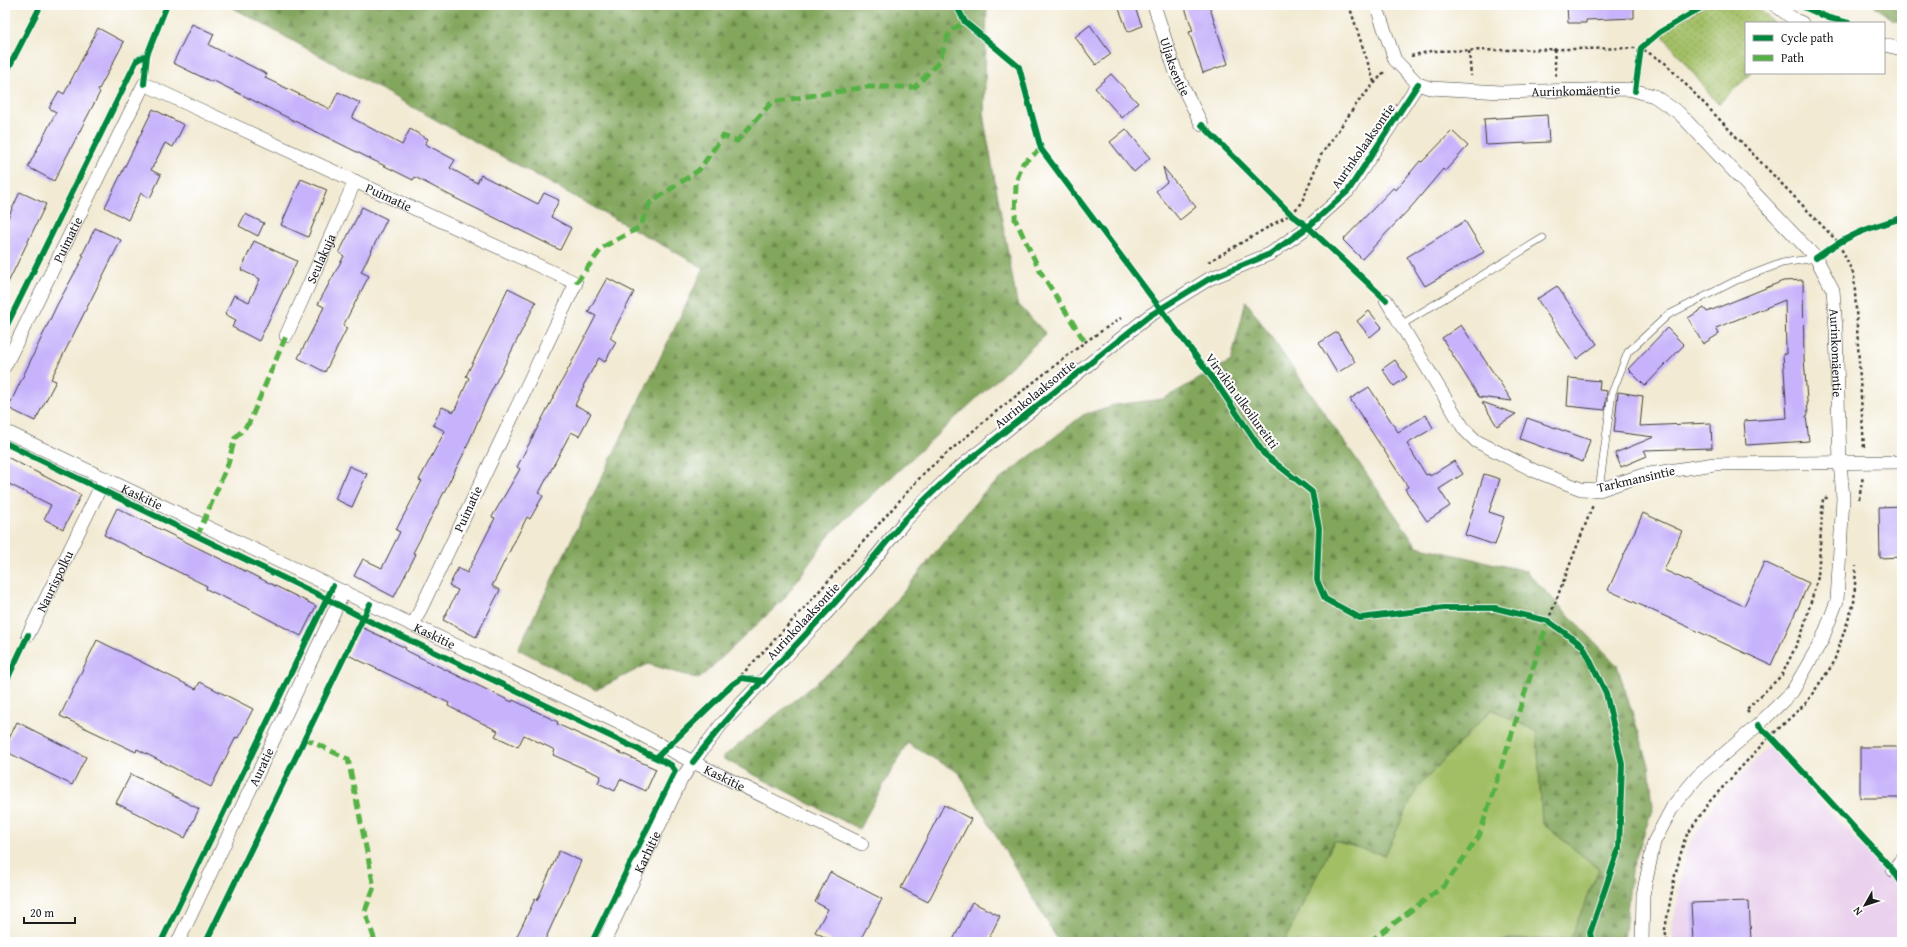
<svg xmlns="http://www.w3.org/2000/svg" width="1907" height="947" font-family="'Gentium Book Plus',serif">
	<defs>
		<pattern id="forest-firs" width="22" height="20" patternUnits="userSpaceOnUse"><rect width="22" height="20" fill="#82a65b"/><path d="M5 1l3.5 6h-7zM16 11l3.5 6h-7z" fill="#6a864a"/></pattern>
		<pattern id="park-dots" width="8" height="8" patternUnits="userSpaceOnUse"><rect width="8" height="8" fill="#a3bf66"/><path d="M2 2h.1M6 6h.1" fill="none" stroke="#849a53" stroke-width="1.8" stroke-linecap="round"/></pattern>
	</defs>
	<rect width="100%" height="100%" fill="#fff"/>
	<filter id="ink" filterUnits="userSpaceOnUse"><feTurbulence type="fractalNoise" baseFrequency=".025" numOctaves="2"/><feDisplacementMap in="SourceGraphic" scale="8" xChannelSelector="R" yChannelSelector="G"/><feConvolveMatrix kernelMatrix="1 2 1 2 8 2 1 2 1" color-interpolation-filters="sRGB"/></filter>
	<filter id="wash" filterUnits="userSpaceOnUse"><feTurbulence type="fractalNoise" baseFrequency=".012" numOctaves="4" result="noise"/><feDisplacementMap in="SourceGraphic" scale="16" xChannelSelector="R" yChannelSelector="G"/><feGaussianBlur stdDeviation="0.9" result="paint"/><feColorMatrix in="noise" values="0 0 0 0 0 0 0 0 0 0 0 0 0 0 0 0 0 1.4 0 .05"/><feComposite in="paint" operator="in"/></filter>
	<g filter="url(#wash)">
		<rect width="100%" height="100%" fill="#f2ead3"/>
		<polygon fill="#ead1ed" points="1769,746 1888,874 1902,896 1902,942 1674,942 1672,930 1687,849 1715,803"/>
		<polygon fill="#a3bf66" stroke="#606e41" points="1492,709 1537,732 1542,823 1599,869 1570,939 1508,939 1495,942 1284,942 1334,841 1385,855 1417,788"/>
		<g fill="url(#forest-firs)" stroke="#4f613c">
			<polygon points="228,5 987,5 984,120 1017,303 1046,334 831,533 783,600 699,679 648,664 596,690 518,649 704,268"/>
			<polygon points="1874,5 1902,5 1902,21 1893,21"/>
			<polygon points="1246,301 1417,546 1526,571 1617,665 1649,765 1653,807 1631,872 1624,942 1495,942 1502,940 1570,939 1599,869 1542,823 1537,732 1492,709 1417,788 1385,855 1334,841 1284,942 1059,942 959,773 907,743 859,829 722,758 856,651 984,492 1083,415 1114,405 1163,399 1231,361"/>
		</g>
		<polygon fill="url(#park-dots)" stroke="#606e41" points="1706,5 1755,5 1774,23 1746,23 1746,73 1752,73 1718,104 1660,32"/>
		<g id="blocks">
			<g fill="#c7b3fb">
				<polygon points="1128,5 1134,5 1142,26 1128,32 1119,9"/>
				<polygon points="1184,5 1209,5 1228,64 1203,73 1189,32 1193,31"/>
				<polygon points="1567,5 1634,5 1634,18 1586,20 1586,23 1568,23"/>
				<polygon points="192,24 214,34 209,45 267,74 265,78 330,109 338,92 360,103 352,118 402,145 410,129 428,139 425,144 455,160 450,168 477,183 481,175 538,204 544,193 559,200 551,217 571,228 560,250 457,199 415,177 413,180 212,80 212,82 173,63"/>
				<polygon points="1090,25 1111,54 1096,65 1075,37"/>
				<polygon points="98,28 124,42 98,91 100,92 54,181 28,167 56,112 49,108 59,91 64,94"/>
				<polygon points="1111,74 1138,103 1122,118 1095,88"/>
				<polygon points="153,109 184,125 173,147 165,143 151,170 161,175 150,198 141,193 128,220 105,207"/>
				<polygon points="1547,115 1549,142 1486,145 1484,119"/>
				<polygon points="1126,129 1150,158 1134,172 1110,142"/>
				<polygon points="1452,131 1468,146 1445,171 1443,169 1412,206 1362,259 1343,240 1393,188 1396,190 1420,161 1422,162"/>
				<polygon points="1163,167 1196,207 1180,220 1156,191 1167,182"/>
				<polygon points="301,179 327,190 308,237 281,225"/>
				<polygon points="20,192 46,204 5,289 5,224"/>
				<polygon points="362,207 387,219 361,272 369,276 343,326 347,328 325,372 298,358 324,307 318,304 344,256 339,253"/>
				<polygon points="245,214 264,223 258,236 239,226"/>
				<polygon points="1465,221 1484,252 1425,286 1407,257"/>
				<polygon points="95,228 121,240 51,379 56,381 35,421 8,408 57,305 84,256 82,255"/>
				<polygon points="254,241 297,261 259,341 232,327 236,320 225,314 234,295 249,302 260,279 241,270"/>
				<polygon points="607,278 634,292 610,338 616,342 605,362 599,358 583,386 584,387 575,405 591,413 579,436 571,432 539,493 543,496 530,519 527,517 492,586 500,590 476,637 443,620 458,590 449,586 458,568 467,573 495,518 492,517 520,469 517,467 543,417 596,316 588,312"/>
				<polygon points="1803,280 1804,358 1808,415 1806,416 1809,441 1746,445 1744,421 1787,418 1783,354 1786,354 1785,300 1716,328 1719,334 1703,344 1688,318 1704,308 1707,312 1783,281"/>
				<polygon points="1557,286 1597,344 1577,359 1537,299"/>
				<polygon points="508,288 536,302 486,402 465,451 413,553 416,554 394,597 354,576 363,559 382,568 400,532 396,530 422,481 419,480 445,431 433,425 442,407 454,412 469,378 466,376 494,320 493,320"/>
				<polygon points="1369,311 1382,327 1370,337 1357,321"/>
				<polygon points="1461,325 1499,381 1512,401 1479,397 1442,338"/>
				<polygon points="1667,328 1684,345 1645,386 1628,369"/>
				<polygon points="1337,332 1355,362 1337,373 1319,343"/>
				<polygon points="1395,360 1407,377 1394,386 1382,369"/>
				<polygon points="1569,378 1600,381 1599,390 1607,391 1605,410 1567,406"/>
				<polygon points="1369,387 1398,432 1426,415 1433,428 1407,444 1426,475 1429,474 1430,476 1454,461 1463,474 1439,489 1450,506 1427,521 1405,489 1408,487 1350,399"/>
				<polygon points="1618,392 1643,396 1640,426 1711,423 1712,448 1644,450 1647,456 1621,467 1615,453 1654,437 1614,432"/>
				<polygon points="1482,402 1516,414 1497,426"/>
				<polygon points="1527,418 1590,440 1583,462 1520,439"/>
				<polygon points="5,456 81,495 63,529 44,519 51,505 5,482"/>
				<polygon points="349,466 367,474 352,507 335,499"/>
				<polygon points="1484,474 1500,479 1489,512 1504,517 1495,545 1465,535"/>
				<polygon points="1902,506 1902,557 1880,558 1879,507"/>
				<polygon points="117,508 316,606 301,636 249,609 206,589 207,586 104,535"/>
				<polygon points="1643,513 1682,531 1664,570 1744,606 1764,562 1809,583 1771,665 1608,590"/>
				<polygon points="361,627 406,648 405,650 512,702 513,700 558,722 557,724 656,769 646,791 620,779 615,791 598,783 601,776 553,755 555,750 524,735 518,747 495,736 498,731 448,706 449,703 348,655"/>
				<polygon points="97,640 196,689 200,682 253,709 238,738 236,737 211,787 137,749 136,752 60,716"/>
				<polygon points="17,722 86,757 72,785 5,751 5,747"/>
				<rect x="1860" y="747" width="42" height="51"/>
				<polygon points="131,774 199,809 185,838 116,803"/>
				<polygon points="944,805 971,819 928,902 901,888"/>
				<polygon points="559,851 581,861 544,942 514,942 535,899 537,901"/>
				<polygon points="830,872 882,899 859,942 834,942 815,932 828,909 815,902"/>
				<polygon points="1749,901 1751,942 1693,942 1691,903"/>
				<polygon points="972,902 1000,916 987,942 952,942"/>
			</g>
		</g>
	</g>
	<g filter="url(#ink)">
		<use href="#blocks" fill-opacity="0" stroke="#3c3b37" stroke-width="1"/>
		<g fill="none" stroke-linecap="round" stroke-linejoin="round">
			<defs>
				<g id="service">
					<polyline points="1401,325 1543,238"/>
					<polyline points="1599,490 1612,393 1628,352 1668,315 1737,280 1782,263 1816,258"/>
				</g>
				<g id="minor">
					<path id="s1" d="M1154,5L1176,73L1202,125"/>
					<path id="s2" d="M1376,5L1395,60L1418,84L1430,88L1501,92L1629,89L1654,96L1679,113L1816,258L1833,290L1836,330L1840,462L1843,498L1837,601L1822,640L1792,692L1758,725L1698,776L1673,806L1654,842L1643,895L1642,942"/>
					<polyline points="1775,5 1795,20 1802,23"/>
					<polyline points="1884,45 1902,49"/>
					<polyline points="1386,300 1464,429 1476,441 1535,471 1581,489 1599,490 1643,475 1714,464 1902,462"/>
					<path id="s3" d="M286,336L355,181"/>
					<path id="s4" d="M5,366L144,84L576,283L413,625"/>
					<path id="s5" d="M5,431L619,723L693,762L862,844"/>
					<path id="s6" d="M28,635L105,478"/>
					<polyline points="1893,870 1902,859"/>
					<path id="s7" d="M178,942L344,591"/>
					<path id="s8" d="M604,942L681,780L693,762L721,725L821,619L867,568L904,522L927,498L953,473L1149,316L1209,279L1270,254L1308,227L1348,191L1418,84"/>
				</g>
			</defs>
			<use href="#service" stroke="#3c3b37" stroke-width="8"/>
			<use href="#minor" stroke="#3c3b37" stroke-width="14"/>
			<g stroke="#3c3b37" stroke-width="2.5" stroke-dasharray="3 3" stroke-linecap="butt">
				<polyline points="1349,5 1374,82"/>
				<polyline points="1554,49 1556,77"/>
				<polyline points="1469,51 1471,76"/>
				<polyline points="1411,56 1431,51 1641,48 1665,63 1838,242 1854,275 1864,449"/>
				<polyline points="1208,262 1291,214 1301,204 1321,155 1358,102 1385,71"/>
				<polyline points="1859,499 1863,476"/>
				<polyline points="1548,621 1593,505"/>
				<polyline points="733,684 806,606 925,472 993,414 1085,342 1121,318"/>
				<polyline points="1749,713 1746,710 1782,675 1802,633 1818,577 1823,498 1829,498"/>
				<polyline points="1774,733 1806,703 1833,664 1854,603 1856,566"/>
				<polyline points="1667,942 1665,929 1675,875 1685,838 1710,801 1770,736"/>
			</g>
			<use href="#service" stroke="#fff" stroke-width="7"/>
			<use href="#minor" stroke="#fff" stroke-width="13"/>
			<g stroke="#55b145" stroke-width="5" stroke-dasharray="10 5" stroke-linecap="butt">
				<polyline points="1041,149 1023,163 1016,182 1015,219 1040,271 1085,342"/>
				<polyline points="576,283 603,247 640,227 650,203 699,170 723,136 737,141 772,102 866,87 915,87 938,63 950,31 965,22"/>
				<polyline points="197,537 228,464 235,438 249,423 286,336"/>
				<polyline points="304,738 348,759 374,887 365,911 374,938 366,942"/>
				<polyline points="1369,942 1445,885 1479,836 1548,621"/>
			</g>
			<defs>
				<g id="cycleway">
					<polyline points="956,5 965,22 1019,67 1041,149 1219,387 1264,454 1312,492 1319,528 1317,580 1325,599 1360,618 1444,608 1495,608 1548,621 1583,646 1606,693 1622,764 1619,848 1590,933 1592,942"/>
					<polyline points="1799,5 1829,18 1849,23"/>
					<polyline points="5,75 41,5"/>
					<polyline points="144,84 147,55 167,5"/>
					<polyline points="1635,91 1641,48 1660,32 1706,5"/>
					<polyline points="1202,125 1291,214 1308,227 1386,300"/>
					<path d="M1816,258C1846,236 1867,228 1902,218"/>
					<polyline points="5,329 137,60 147,55"/>
					<polyline points="5,443 327,599 363,618 671,765 675,771 592,942"/>
					<polyline points="5,684 28,635"/>
					<polyline points="1758,725 1770,736 1893,870 1902,884"/>
					<polyline points="657,757 733,684 742,678 763,681"/>
					<path d="M693,762C731,711 777,666 820,619C849,588 876,555 903,522C919,505 936,489 953,473L1149,316L1209,279L1270,254L1308,227L1348,191L1418,84"/>
					<polyline points="161,942 333,586"/>
					<polyline points="206,942 370,604"/>
				</g>
			</defs>
			<use href="#cycleway" stroke="#fff" stroke-width="8"/>
			<use href="#cycleway" stroke="#00873e" stroke-width="6"/>
		</g>
	</g>
	<g text-anchor="middle" dominant-baseline="central" stroke-width="4" stroke-linejoin="round" paint-order="stroke">
		<g font-size="13" fill="#1c1c1c" stroke="#fff">
			<text stroke="none"><textPath href="#s1" startOffset="65">Uljaksentie</textPath></text>
			<text stroke="none"><textPath href="#s2" startOffset="250">Aurinkomäentie</textPath></text>
			<text transform="translate(1363 146) rotate(-55)">Aurinkolaaksontie</text>
			<text stroke="none"><textPath href="#s4" startOffset="584">Puimatie</textPath></text>
			<text stroke="none"><textPath href="#s4" startOffset="141">Puimatie</textPath></text>
			<text stroke="none"><textPath href="#s3" startOffset="85">Seulakuja</textPath></text>
			<text stroke="none"><textPath href="#s2" startOffset="658">Aurinkomäentie</textPath></text>
			<text transform="translate(1035 394) rotate(-39)">Aurinkolaaksontie</text>
			<text transform="translate(1242 401) rotate(54)">Virvikin ulkoilureitti</text>
			<text transform="translate(1636 479) rotate(-13)">Tarkmansintie</text>
			<text stroke="none"><textPath href="#s5" startOffset="152">Kaskitie</textPath></text>
			<text transform="translate(468 509) rotate(-65)">Puimatie</text>
			<text stroke="none"><textPath href="#s6" startOffset="60">Naurispolku</textPath></text>
			<text transform="translate(803 621) rotate(-47)">Aurinkolaaksontie</text>
			<text stroke="none"><textPath href="#s5" startOffset="476">Kaskitie</textPath></text>
			<text stroke="none"><textPath href="#s7" startOffset="194">Auratie</textPath></text>
			<text stroke="none"><textPath href="#s5" startOffset="799">Kaskitie</textPath></text>
			<text stroke="none"><textPath href="#s8" startOffset="100">Karhitie</textPath></text>
		</g>
	</g>
	<rect width="1907" height="947" fill="none" stroke="#fff" stroke-width="20"/>
	<rect x="1745" y="22" width="140" height="52" fill="#ffffff" stroke="#a4a4a4"/>
	<rect x="1753" y="35" width="20" height="6" fill="#00873e" stroke="#a4a4a4"/>
	<text x="1781" y="42" font-size="12" fill="#1c1c1c">Cycle path</text>
	<rect x="1753" y="55" width="20" height="6" fill="#55b145" stroke="#a4a4a4"/>
	<text x="1781" y="62" font-size="12" fill="#1c1c1c">Path</text>
	<g transform="translate(1865 905) rotate(231)" stroke="#ffffff" stroke-width="3" paint-order="stroke">
	<path d="M0-3L7 15L0 10L-7 15Z" fill="#1c1c1c"/>
	<text y="-6" font-size="11" font-weight="bold" text-anchor="middle" fill="#1c1c1c">N</text>
	</g>
	<path d="M24 917v6h51v-6" fill="none" stroke="#1c1c1c" stroke-width="2"/>
	<text x="30" y="917" font-size="12" fill="#1c1c1c" stroke="#ffffff" stroke-width="3" paint-order="stroke">20 m</text>
</svg>
